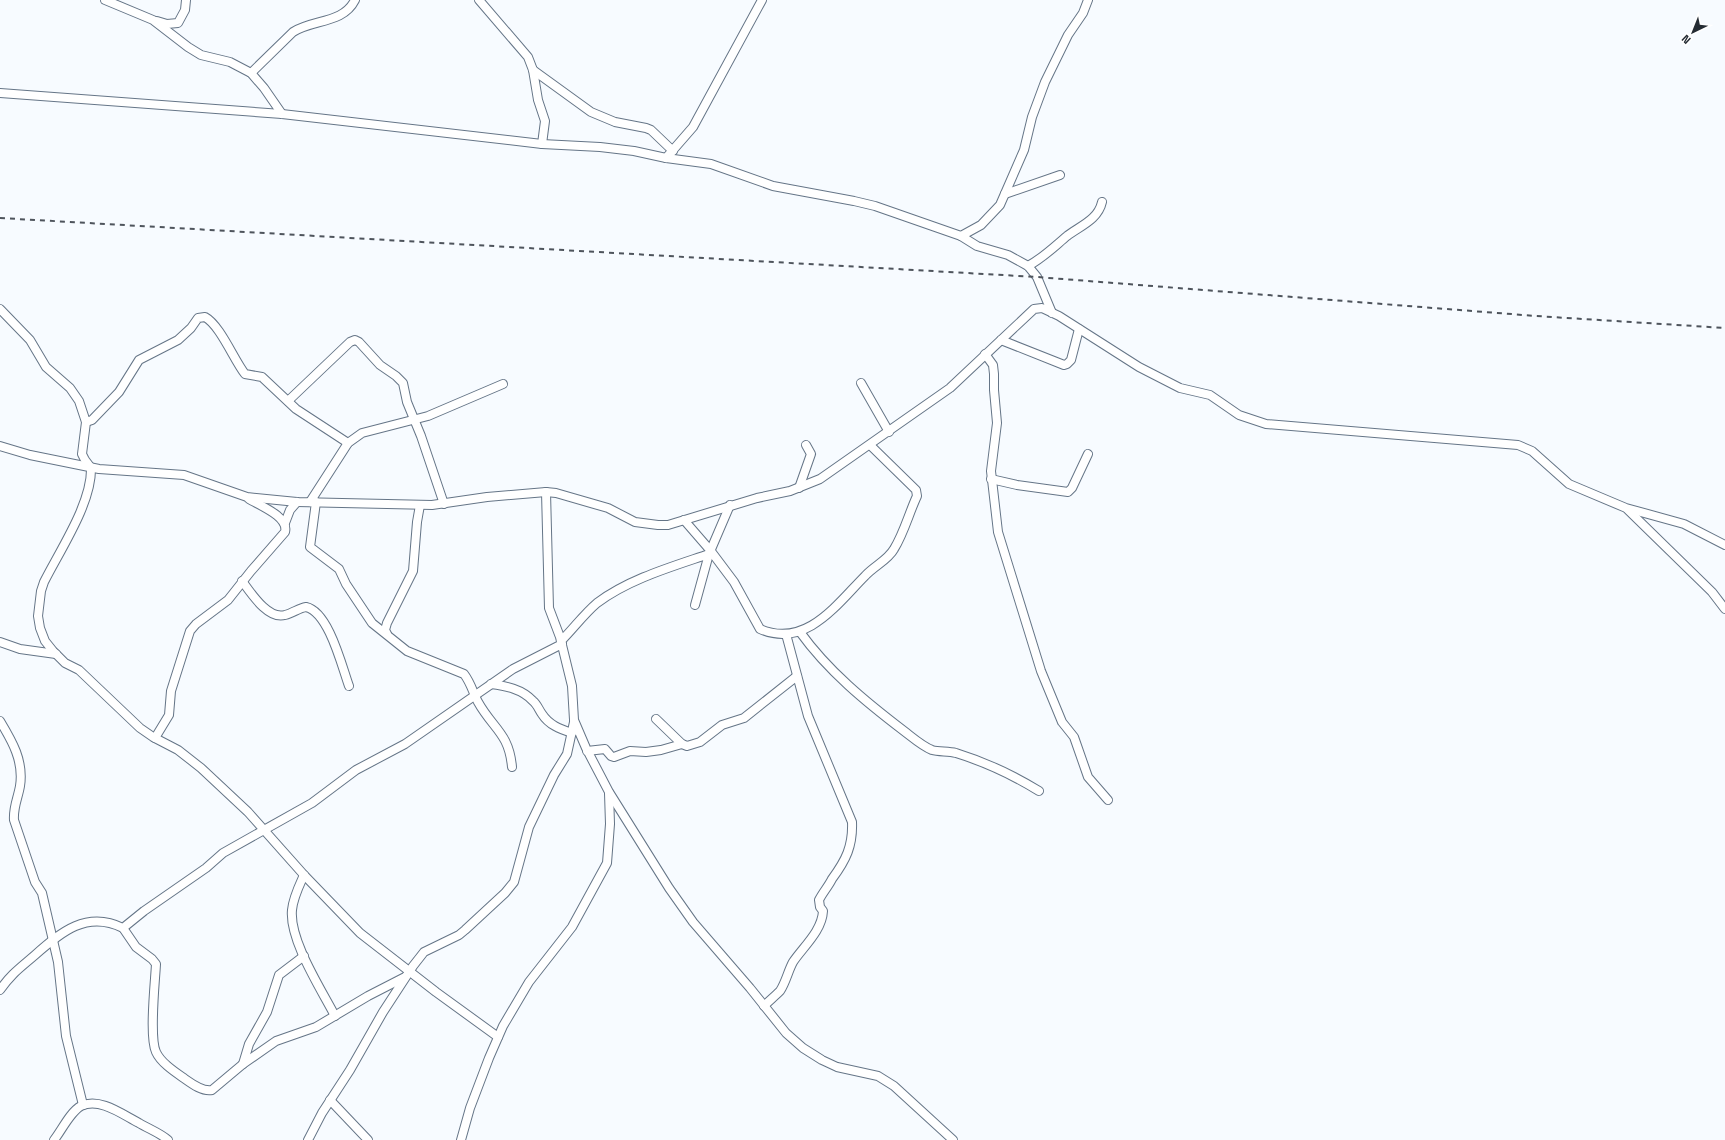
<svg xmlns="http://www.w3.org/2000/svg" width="1725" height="1140" font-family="'Space Grotesk',sans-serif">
	<rect width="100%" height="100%" fill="#f7fbff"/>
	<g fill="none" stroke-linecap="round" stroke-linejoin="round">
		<defs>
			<g id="minor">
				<polyline points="105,0 153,20 188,47 201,55 230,62 251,73 264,88 282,114"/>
				<polyline points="479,0 528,57 533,70 538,100 545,121 542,144"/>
				<polyline points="157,21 167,24 178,23 185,10 186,0"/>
				<polyline points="533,70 591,112 615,122 646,128 651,130 673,151"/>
				<path d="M251,73L293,32C313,19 343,24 355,0"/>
				<polyline points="0,93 282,114 542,144 600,147 634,151 666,158 711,164 773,186 854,201 875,206 961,236 981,225 1000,205 1024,150 1032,117 1045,82 1068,35 1083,13 1088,0"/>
				<polyline points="666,158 693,127 762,0"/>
				<polyline points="1005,194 1060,175"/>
				<polyline points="961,236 977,246 1008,255 1028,266 1037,277 1052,313"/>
				<path d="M1028,266C1043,258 1055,246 1067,236C1080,226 1098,220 1102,202"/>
				<path d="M0,309L30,340L46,367L70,388L79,401L86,422L82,454L85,460L91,468C92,503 60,550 44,582L41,591L38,616L40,628L45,641L53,651L65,663L79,670L140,728L153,737L178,750L201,768L248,812L304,875L360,933L436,992L498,1037"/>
				<polyline points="1001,340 1064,365 1067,364 1071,360 1079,329"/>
				<polyline points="985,354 993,365 994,374 994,390 997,423 991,471 998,532 1041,671 1062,722 1074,737 1088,777 1108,800"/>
				<polyline points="861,383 889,432"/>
				<polyline points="288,401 350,342 355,340 359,342 380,365 396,376 403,383 407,402 421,436 444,504"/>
				<path d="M86,422L92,420L119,392L139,360L178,340L191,328L198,318L205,317C220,325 234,360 245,374L262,377L296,409L348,443"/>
				<polyline points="0,446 30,455 99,469 184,475 247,497 297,502 432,505 487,497 546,492 556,493 608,508 635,522 658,525 668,525 757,498 790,491 820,479 950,388 1034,309 1042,308 1059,316 1139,367 1180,388 1210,395 1239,415 1266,424 1518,445 1532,451 1569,484 1626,508 1684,524 1725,545"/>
				<polyline points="991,479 1017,485 1068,492 1072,488 1088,454"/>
				<polyline points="799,488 811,454 806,445"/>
				<polyline points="546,492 549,608 560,637 572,686 574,720 586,748 609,792 669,888 693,922 750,988 786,1033 803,1048 822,1060 837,1067 878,1076 894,1086 953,1140"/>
				<polyline points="310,502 348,443 362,433 428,416 503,384"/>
				<path d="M316,502L310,547L339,569L346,584L372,623L407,651L464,674C471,683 473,693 478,702C493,729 509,733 512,767"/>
				<polyline points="1628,510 1712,592 1725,609"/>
				<path d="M684,520L710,550L734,582L760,629C806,649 837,604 865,576C874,566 888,560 894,549C904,533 909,513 917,496L916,490L870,445"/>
				<polyline points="285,523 290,510 297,502"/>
				<path d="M242,581C251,593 268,620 285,615C293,613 299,608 306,607C329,612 342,667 349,686"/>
				<polyline points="695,605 709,554"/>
				<path d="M800,632C828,671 866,702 904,731C912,737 922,746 932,750C939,752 948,751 956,753C985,762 1013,775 1039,791"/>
				<polyline points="387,634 385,630 387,623 413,571 417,522 420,505"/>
				<path d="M561,641C573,629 584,614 597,603C629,579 671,567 709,554L730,505"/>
				<polyline points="0,642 20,649 56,654"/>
				<path d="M491,684C506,686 522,689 533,701C537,704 539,710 542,714C549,725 560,729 572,733"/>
				<polyline points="656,719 682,744 687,746 700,742 722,725 744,718 797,676"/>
				<path d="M0,721C12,741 24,761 20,786C18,798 13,807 14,820L35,882L42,893L58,962L66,1036L83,1105"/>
				<path d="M155,738L169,715L171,691L190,631L196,624L228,600L251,571L285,532C289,517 261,506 249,499"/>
				<polyline points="587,751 605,749 611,756 614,757 630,751 646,752 661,750 682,744"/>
				<path d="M304,875C299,886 293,898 292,910C289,940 321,989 335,1016"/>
				<path d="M123,928L136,947L152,959L156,964C155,983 149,1037 156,1052C161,1063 175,1072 185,1079C192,1084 203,1092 212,1090L243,1064L276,1041L316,1027L368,996L405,977"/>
				<path d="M0,990C11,974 20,968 35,955C61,932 87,910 123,928L144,911L206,868L223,853L312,803L356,770L405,744L513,669L562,644"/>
				<path d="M764,1006C769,1001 775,996 780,991C786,982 788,971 793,962C803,947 822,931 823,911L820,907L819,900C823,892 828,887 832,879C846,860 853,846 852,822L808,716L786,634"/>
				<polyline points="243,1064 249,1044 267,1012 279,975 304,956"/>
				<polyline points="330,1100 368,1140"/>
				<path d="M54,1140C62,1130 70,1112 81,1106C100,1097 123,1115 139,1123C149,1129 160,1133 168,1140"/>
				<polyline points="308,1140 322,1113 350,1070 383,1012 413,966 424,952 459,935 465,930 505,893 514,882 529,827 554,775 567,754 574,722"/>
				<polyline points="461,1140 470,1108 489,1058 503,1026 529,982 572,927 607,863 610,824 609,793"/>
			</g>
		</defs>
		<use href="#minor" stroke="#657587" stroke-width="10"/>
		<use href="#minor" stroke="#fff" stroke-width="8"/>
		<polyline stroke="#4e545c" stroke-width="2" stroke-dasharray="5 5" stroke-linecap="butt" points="0,218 1037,277 1536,316 1725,328"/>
	</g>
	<g transform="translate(1693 32) rotate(223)" stroke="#ffffff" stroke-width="3" paint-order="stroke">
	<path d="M0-3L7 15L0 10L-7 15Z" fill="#242b33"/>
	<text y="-6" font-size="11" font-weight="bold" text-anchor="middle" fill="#242b33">N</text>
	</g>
</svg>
